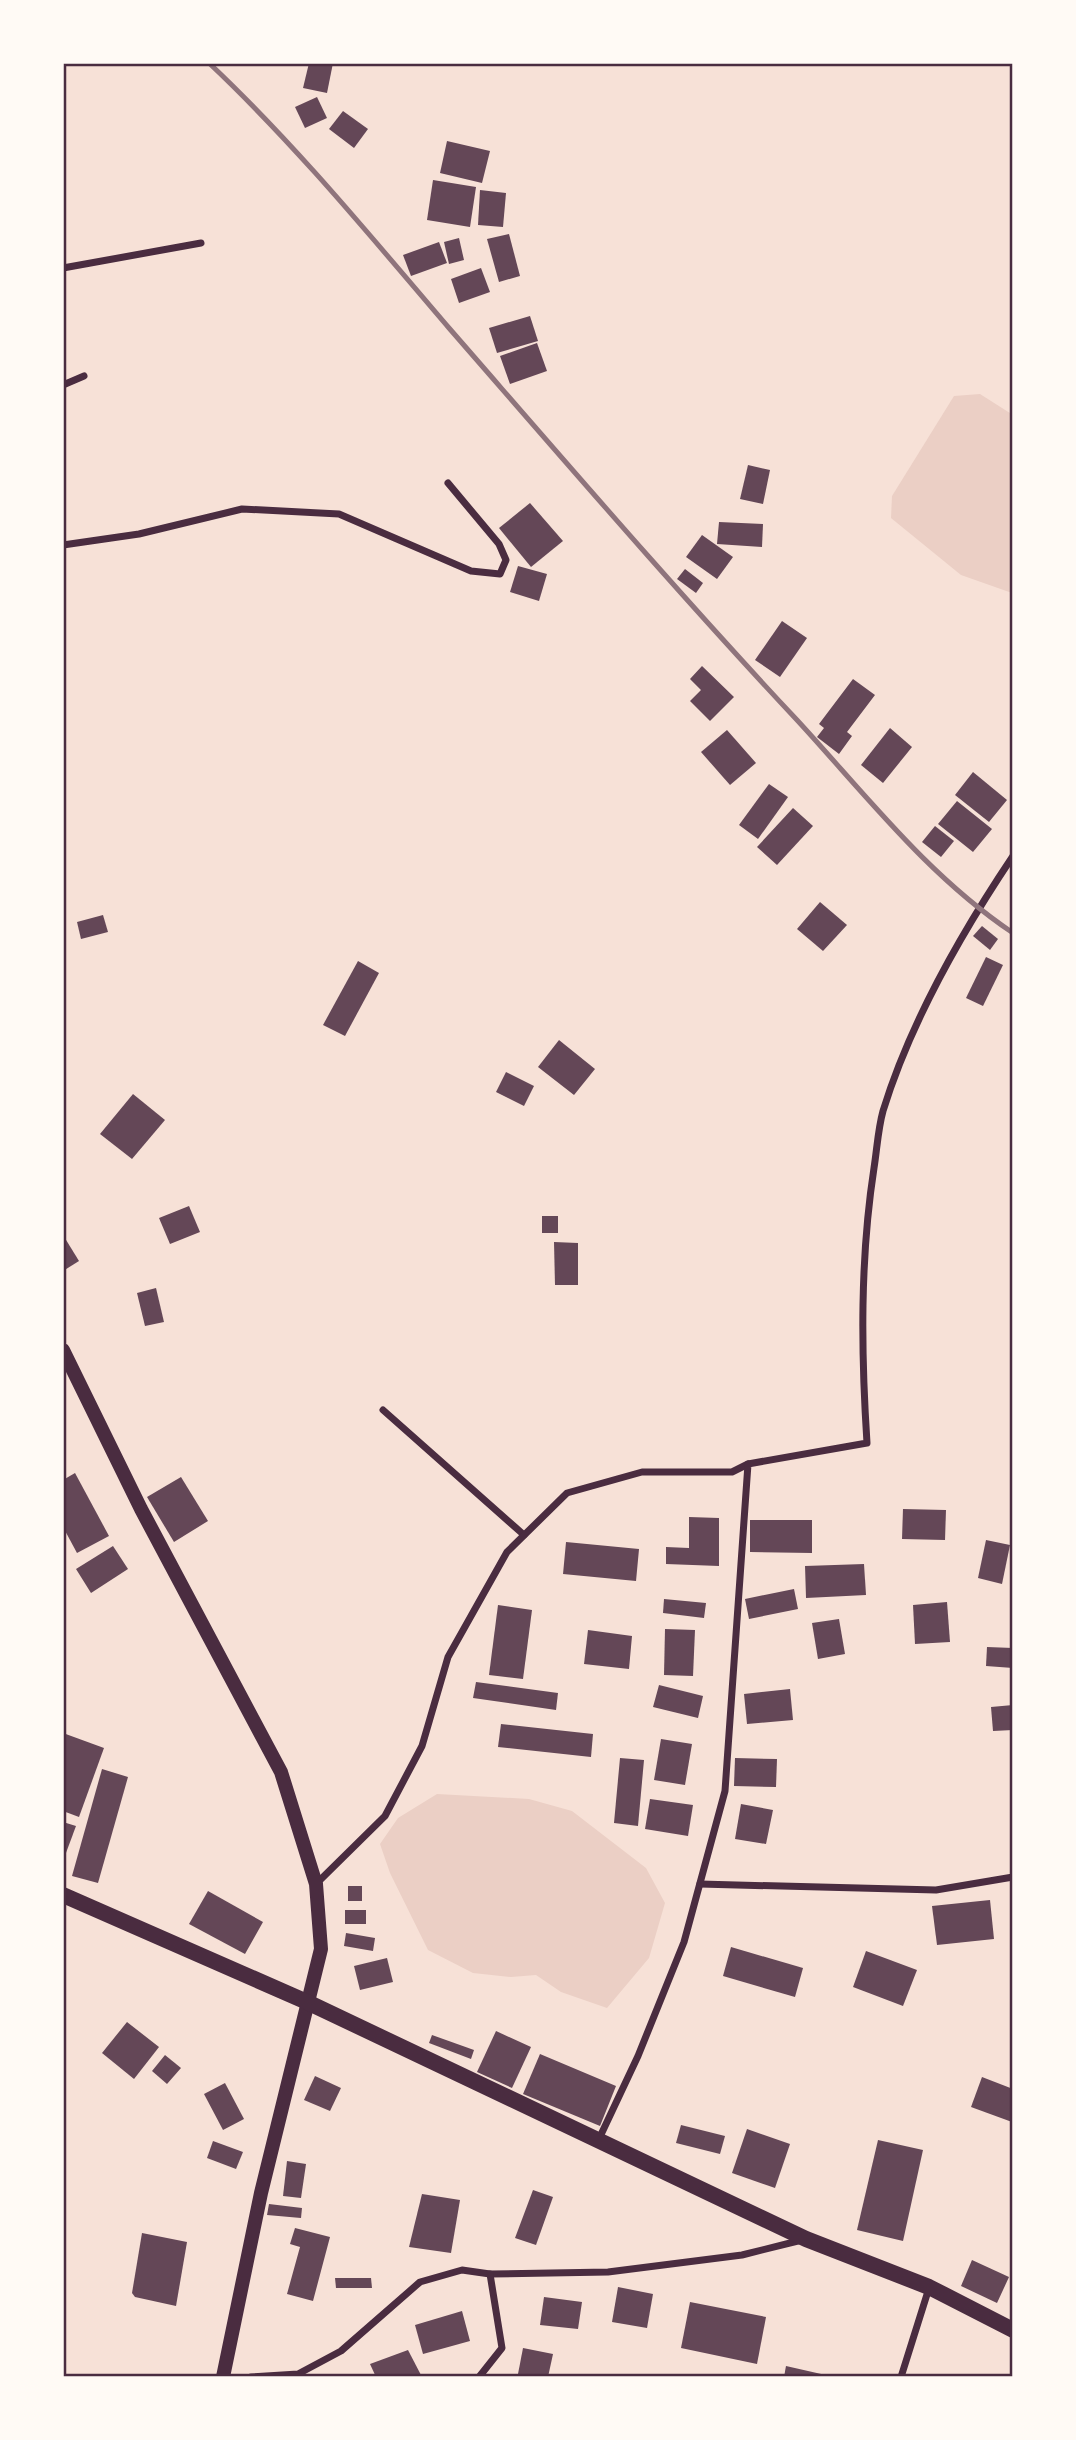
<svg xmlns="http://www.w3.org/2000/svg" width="1076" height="2440" font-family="'Public Sans',sans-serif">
	<rect width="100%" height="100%" fill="#f7e1d7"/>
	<g fill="#ebcfc5">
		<polygon points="980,394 1013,415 1012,593 961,575 891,518 892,496 954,396"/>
		<polygon points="437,1794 529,1799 572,1811 646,1868 665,1903 649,1958 607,2008 561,1992 536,1975 511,1977 473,1973 428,1950 390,1873 380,1844 398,1818"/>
	</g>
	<g fill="#644757">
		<polygon points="309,63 333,63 327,93 303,88"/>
		<polygon points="317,97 327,118 305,128 295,107"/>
		<polygon points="343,111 368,129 354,148 329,129"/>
		<polygon points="447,141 490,151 482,183 440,173"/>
		<polygon points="433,180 476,187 470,227 427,220"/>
		<polygon points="480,190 506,193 503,227 478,225"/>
		<polygon points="509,234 520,276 499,282 487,239"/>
		<polygon points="459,238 464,260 449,264 444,242"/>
		<polygon points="439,242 447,263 411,276 403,255"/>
		<polygon points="481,268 490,292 459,303 451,279"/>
		<polygon points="530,316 538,341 497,353 489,328"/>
		<polygon points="537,343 547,371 510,384 500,356"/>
		<polygon points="748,465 770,470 763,504 740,499"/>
		<polygon points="530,503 563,541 531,567 499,528"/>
		<polygon points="719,522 763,524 762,547 717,544"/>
		<polygon points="702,535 733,557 717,579 686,557"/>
		<polygon points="518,566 547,574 539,601 510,592"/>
		<polygon points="685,569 703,583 696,593 677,579"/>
		<polygon points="782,621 807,638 780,677 755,660"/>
		<polygon points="702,666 734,697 710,721 690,701 701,690 690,679"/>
		<polygon points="853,679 875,695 847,732 852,736 839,754 817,737 824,728 819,724"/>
		<polygon points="890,728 912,747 883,783 861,765"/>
		<polygon points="727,730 756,763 730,785 701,752"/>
		<polygon points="973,772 1007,800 989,822 955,795"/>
		<polygon points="769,784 788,797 758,839 739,825"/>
		<polygon points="957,801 992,829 973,852 938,824"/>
		<polygon points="793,808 813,826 777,865 757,847"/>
		<polygon points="935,826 954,841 941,857 922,842"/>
		<polygon points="820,902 847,925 823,951 797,929"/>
		<polygon points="103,915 108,932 81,939 77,922"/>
		<polygon points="982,926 998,939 990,950 973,936"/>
		<polygon points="986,957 1003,965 983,1006 966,998"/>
		<polygon points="358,961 379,973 345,1036 323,1025"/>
		<polygon points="559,1040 595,1069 574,1095 538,1067"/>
		<polygon points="506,1072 534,1086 524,1106 496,1092"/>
		<polygon points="133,1094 165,1120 132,1159 100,1134"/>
		<polygon points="189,1206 200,1232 170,1244 159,1218"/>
		<rect x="542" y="1216" width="16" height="17"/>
		<polygon points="63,1235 79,1261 63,1271"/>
		<polygon points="554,1242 578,1243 578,1285 555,1285"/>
		<polygon points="156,1288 164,1322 145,1326 137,1293"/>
		<polygon points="75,1473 109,1536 77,1553 63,1527 63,1480"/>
		<polygon points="181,1477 208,1521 174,1542 147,1497"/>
		<polygon points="903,1509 946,1510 945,1540 902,1539"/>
		<polygon points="689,1517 719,1518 719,1566 666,1564 666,1547 689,1548"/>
		<polygon points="750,1520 812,1520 812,1553 750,1552"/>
		<polygon points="986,1540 1010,1545 1002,1584 978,1578"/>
		<polygon points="566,1542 639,1549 636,1581 563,1574"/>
		<polygon points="113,1546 128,1569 91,1593 76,1569"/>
		<polygon points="864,1564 866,1595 806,1598 805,1566"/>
		<polygon points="794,1589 798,1609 749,1619 745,1599"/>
		<polygon points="664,1599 706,1603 704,1618 663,1613"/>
		<polygon points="947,1602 950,1642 915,1644 913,1605"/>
		<polygon points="498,1605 532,1610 523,1679 489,1675"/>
		<polygon points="839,1619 845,1654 818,1659 812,1623"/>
		<polygon points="665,1629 695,1630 693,1676 664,1675"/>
		<polygon points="588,1630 632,1636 629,1669 584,1664"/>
		<polygon points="987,1647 1013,1648 1013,1668 986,1666"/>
		<polygon points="476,1682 558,1693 556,1710 473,1698"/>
		<polygon points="659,1685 703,1696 698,1718 653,1707"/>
		<polygon points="790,1689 793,1720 747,1724 744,1694"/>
		<polygon points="1013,1705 1013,1730 993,1731 991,1707"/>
		<polygon points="501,1724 593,1734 591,1757 498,1747"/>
		<polygon points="63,1733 104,1748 79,1817 63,1811"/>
		<polygon points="661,1739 692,1744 685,1785 654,1780"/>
		<polygon points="620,1758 644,1760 638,1826 614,1823"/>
		<polygon points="735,1758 777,1759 776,1787 734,1786"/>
		<polygon points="102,1769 128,1777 98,1883 72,1876"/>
		<polygon points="650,1799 693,1805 688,1836 645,1829"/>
		<polygon points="741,1804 773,1810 766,1844 735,1839"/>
		<polygon points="63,1822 76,1826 63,1861"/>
		<rect x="348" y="1886" width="14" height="15"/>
		<polygon points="208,1891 263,1922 245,1954 189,1924"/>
		<polygon points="990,1900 994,1939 937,1945 932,1906"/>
		<rect x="345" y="1910" width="21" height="14"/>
		<polygon points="346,1933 375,1938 373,1951 344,1946"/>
		<polygon points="731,1947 803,1968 795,1997 723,1976"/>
		<polygon points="866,1951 917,1970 903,2006 853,1987"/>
		<polygon points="387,1958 393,1982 360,1990 354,1966"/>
		<polygon points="127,2022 159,2047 134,2079 102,2053"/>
		<polygon points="496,2031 531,2047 512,2088 477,2072"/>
		<polygon points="432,2035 474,2050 471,2059 429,2043"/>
		<polygon points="540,2054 616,2086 600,2126 523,2094"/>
		<polygon points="165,2055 181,2068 167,2084 152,2071"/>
		<polygon points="315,2076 341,2088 330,2111 304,2100"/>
		<polygon points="982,2077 1013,2089 1012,2122 971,2107"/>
		<polygon points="225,2083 244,2119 223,2130 204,2094"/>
		<polygon points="681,2125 725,2136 720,2154 676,2143"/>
		<polygon points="747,2129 790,2144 775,2188 732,2173"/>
		<polygon points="878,2140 923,2150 903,2241 857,2230"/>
		<polygon points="213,2141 243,2152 236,2169 207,2158"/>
		<polygon points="287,2161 306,2164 301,2198 283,2196"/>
		<polygon points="533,2190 553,2197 536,2245 515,2238"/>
		<polygon points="422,2194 460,2200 451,2253 409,2247"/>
		<polygon points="269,2204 302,2208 301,2218 267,2215"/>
		<polygon points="295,2228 330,2237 313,2301 287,2294 300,2247 290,2244"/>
		<polygon points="142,2233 187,2242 176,2306 135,2297 132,2293"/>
		<polygon points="972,2260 1009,2277 997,2303 961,2286"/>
		<polygon points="335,2278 371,2278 372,2288 336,2288"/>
		<polygon points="618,2287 653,2294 647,2328 612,2322"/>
		<polygon points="544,2297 582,2302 578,2329 540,2325"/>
		<polygon points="690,2302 766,2317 757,2364 681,2348"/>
		<polygon points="462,2311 470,2341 423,2354 415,2325"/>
		<polygon points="523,2348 553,2354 548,2377 518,2374"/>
		<polygon points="408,2350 422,2377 376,2377 370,2364"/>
		<polygon points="786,2366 830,2376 830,2377 784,2377"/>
	</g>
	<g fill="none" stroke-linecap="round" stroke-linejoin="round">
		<g stroke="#4a2c40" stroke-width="7">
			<polyline points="63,268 201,243"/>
			<polyline points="63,385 84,376"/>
			<polyline points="63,545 139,534 242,509 339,514 471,571 500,574 506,560 499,544 448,483"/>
			<polyline points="383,1410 524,1535"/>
			<polyline points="316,1884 385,1816 422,1746 448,1657 507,1552 567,1493 642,1472 732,1472 748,1464"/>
			<polyline points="700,1884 936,1890 1013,1877"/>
			<path d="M598,2141L638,2056L684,1942L725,1791L748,1464L867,1443C861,1351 860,1259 874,1168C877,1149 878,1129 883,1111C910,1023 962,932 1013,856"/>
			<polyline points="251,2377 298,2374 341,2351 420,2282 462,2270 490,2274 608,2272 742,2255 802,2240"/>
			<polyline points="479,2377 502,2348 490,2274"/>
			<polyline points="901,2377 929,2288"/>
		</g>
		<polyline stroke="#4a2c40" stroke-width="14" points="63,1350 141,1509 281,1772 316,1884 321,1949 261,2193 223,2377"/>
		<polyline stroke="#4a2c40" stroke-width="16" points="63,1895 307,2002 806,2239 929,2287 1013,2330"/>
		<path stroke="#8f747c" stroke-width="5" d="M209,63C295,144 372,238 449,328C564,460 678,593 797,720C866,795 928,876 1013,933"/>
	</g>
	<rect width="1076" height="2440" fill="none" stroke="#fffaf5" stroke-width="130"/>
	<rect x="65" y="65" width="946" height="2310" fill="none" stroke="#4a2c40" stroke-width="2.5"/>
</svg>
